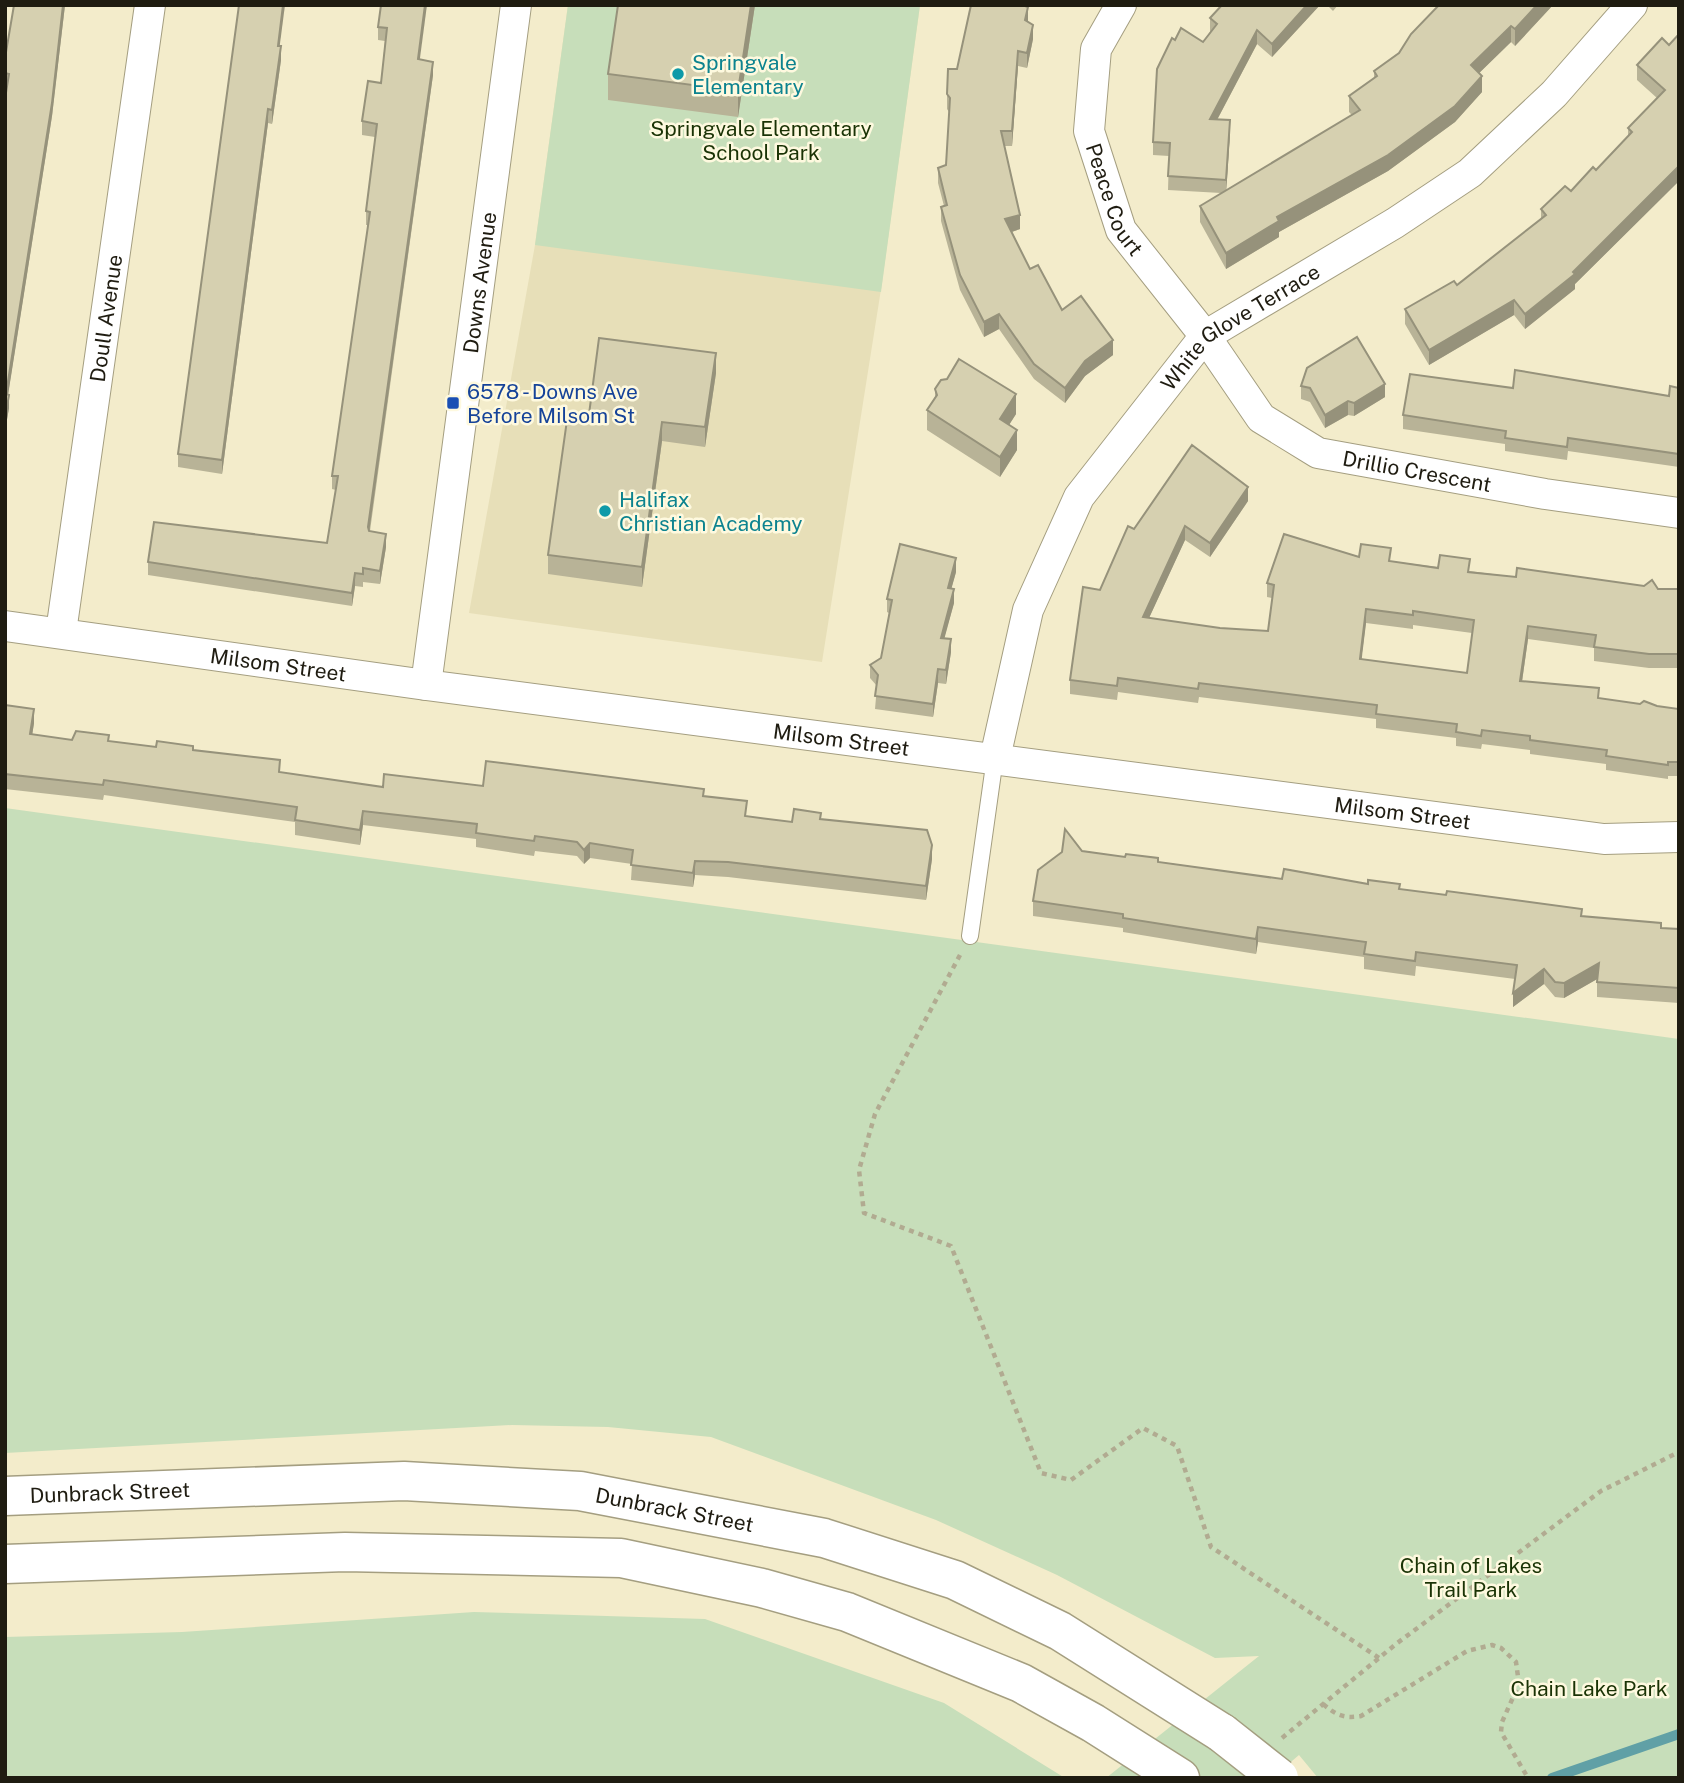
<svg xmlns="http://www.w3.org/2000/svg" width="1684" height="1783" font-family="'Public Sans',sans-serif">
	<rect width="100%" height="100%" fill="#f3eccb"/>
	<polygon fill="#e7dfb8" points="568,5 920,5 882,283 822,662 469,613 535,245"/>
	<g fill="#c7deba">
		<polygon points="568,5 920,5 881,292 535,245"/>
		<polygon points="5,808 1679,1039 1679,1778 1318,1778 1299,1755 1272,1778 1106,1778 1259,1656 1215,1658 1057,1575 936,1520 711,1437 608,1427 512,1425 5,1453"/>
		<polygon points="474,1612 705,1619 944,1703 1065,1778 5,1778 5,1637 182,1632"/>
	</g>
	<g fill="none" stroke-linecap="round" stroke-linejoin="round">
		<polyline stroke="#60a0a6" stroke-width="10" points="1552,1778 1679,1734"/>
		<defs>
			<polyline id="service" points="970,936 995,758"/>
			<g id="minor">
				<path id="s1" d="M1121,5L1096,49L1089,131L1121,230L1205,336L1261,418L1318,453L1545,494L1679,513"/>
				<path id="s2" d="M5,626L426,685L1604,839L1679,837"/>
				<path id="s3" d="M61,632L150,5"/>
				<path id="s4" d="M426,685L516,5"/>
				<path id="s5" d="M995,758L1028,610L1079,497L1205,336L1395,223L1470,173L1554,94L1632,5"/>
			</g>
			<g id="secondary">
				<path id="s6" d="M5,1496L404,1481L580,1491L824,1538L955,1580L1060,1631L1222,1733"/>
				<polyline points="5,1564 345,1552 621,1558 762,1588 847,1612 1021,1683 1093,1723 1180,1778"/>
			</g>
		</defs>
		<use href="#service" stroke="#a49e80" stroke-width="18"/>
		<use href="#minor" stroke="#a49e80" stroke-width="32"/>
		<use href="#secondary" stroke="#a49e80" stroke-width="41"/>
		<g stroke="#b1ab91" stroke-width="4.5" stroke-dasharray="5 5" stroke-linecap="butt">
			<polyline points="960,955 875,1114 859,1170 864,1213 951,1246 1041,1473 1071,1480 1143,1428 1177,1446 1211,1547 1379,1658"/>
			<path d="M1323,1704C1336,1715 1344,1719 1361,1716L1467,1651L1492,1645L1501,1648L1516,1662L1519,1684L1502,1722L1501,1732L1528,1778"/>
			<polyline points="1282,1738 1396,1644 1601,1491 1679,1452"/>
		</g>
		<use href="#service" stroke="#fff" stroke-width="16"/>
		<use href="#minor" stroke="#fff" stroke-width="30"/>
		<use href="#secondary" stroke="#fff" stroke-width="38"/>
		<defs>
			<polyline id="secondary-bridge" points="1222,1733 1279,1778"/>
		</defs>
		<use href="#secondary-bridge" stroke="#a49e80" stroke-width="41" stroke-linecap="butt"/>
		<use href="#secondary-bridge" stroke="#fff" stroke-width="38"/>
	</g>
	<g fill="#b8b397" fill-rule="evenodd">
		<polygon points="14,5 65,5 52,116 8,394 9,408 5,431 7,87 5,87 5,58"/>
		<polygon points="381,5 420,60 433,75 370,531 386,547 380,584 363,582 363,587 355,586 352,606 148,575 148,562 327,543 336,490 332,489 332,476 368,225 366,225 366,211 375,137 362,135 362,121 381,83 385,41 378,40 378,27"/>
		<polygon points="755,5 738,117 608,100 608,74"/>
		<polygon points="971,5 1025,5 1028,22 1033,39 1027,68 1018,66 1012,146 1004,146 1020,229 1012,232 1030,269 1062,310 1113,355 1085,376 1065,403 1034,379 999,329 984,337 960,290 941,221 941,207 944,206 938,183 938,168 946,165 949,112 947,109 947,94 957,69"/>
		<polygon points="1320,5 1272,57 1257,44 1217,120 1230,133 1226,190 1352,115 1349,112 1349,96 1374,79 1374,71 1399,53 1439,5 1553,5 1515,46 1511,42 1479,73 1482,92 1455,122 1388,171 1279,232 1279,237 1226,269 1200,222 1200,206 1221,193 1168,190 1169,156 1153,155 1153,142 1175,40 1203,42 1210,32 1210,18"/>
		<polygon points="1327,5 1338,5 1333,11"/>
		<polygon points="1679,34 1679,181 1575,284 1575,289 1525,329 1514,315 1429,365 1405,324 1405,309 1457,285 1541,219 1541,209 1571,191 1596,170 1628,137 1628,128 1657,98 1637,80 1637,65 1669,45"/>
		<polygon points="280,46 281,60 272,124 268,123 222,474 178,467 178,454"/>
		<polygon points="716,373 705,447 662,441 642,587 548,574 548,555 588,422"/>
		<polygon points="1301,386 1385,397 1354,416 1348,415 1325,428 1310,402 1301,399"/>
		<polygon points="1513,388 1669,396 1679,388 1679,467 1568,451 1567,460 1505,451 1505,444 1403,429 1403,415"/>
		<polygon points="935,389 1016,414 1009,425 1017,450 1000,477 927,430 927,410 935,397"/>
		<path d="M1248,501L1210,557L1185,540L1149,618L1220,628L1268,631L1272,598L1267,597V583L1359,557L1516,577L1658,589H1679V668H1649L1594,661V648L1528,639L1522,682L1599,698L1679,709V776H1668V779L1606,770V764L1530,754V750L1482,744L1481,749L1456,746V738L1376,728V719L1199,697L1198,703L1118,692L1117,700L1070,694V680L1100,590L1134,529ZM1366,623L1413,629V625L1472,633L1467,673L1361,660Z"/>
		<polygon points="956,572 951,589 954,603 944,638 951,652 946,684 938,683 933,717 875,709 877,686 870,678 870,665 881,658 889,613 887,612 887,599"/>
		<polygon points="5,705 34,723 32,735 72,740 109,741 156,747 193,750 280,772 383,787 483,786 704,796 747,817 792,822 821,819 932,859 926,900 728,877 695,875 693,887 631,880 632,864 590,858 584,864 577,856 535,851 534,856 476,847 476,839 363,825 360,845 295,835 295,822 104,795 103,800 5,789"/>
		<polygon points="1082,851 1282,879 1368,884 1582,916 1661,928 1679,929 1679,1003 1597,997 1597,979 1564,998 1555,997 1544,984 1513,1007 1515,979 1416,966 1415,976 1364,969 1364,957 1258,942 1256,954 1123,932 1123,928 1033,916 1033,901"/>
	</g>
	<g fill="#96927b">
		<polygon points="63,5 65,5 52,116 6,408 6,394"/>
		<polygon points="283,5 285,5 278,59 278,46"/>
		<polygon points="425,5 427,5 418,73 418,59"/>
		<polygon points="751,5 755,5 738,117 738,91"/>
		<polygon points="1307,5 1320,5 1272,57 1272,44"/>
		<polygon points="1537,5 1553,5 1515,46 1515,29"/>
		<polygon points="1028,7 1028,22 1025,20"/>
		<polygon points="1033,25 1033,39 1027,68 1027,53"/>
		<polygon points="1511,26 1511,42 1471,81 1471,65"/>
		<polygon points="1257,30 1257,44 1210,133 1210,119"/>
		<polygon points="281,46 281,60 272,124 272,110"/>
		<polygon points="1018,51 1018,66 1012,146 1012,131"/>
		<polygon points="433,62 433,75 368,540 368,527"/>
		<polygon points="1482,76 1482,92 1455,122 1388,171 1279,232 1279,237 1226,269 1226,253"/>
		<polygon points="268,109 268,123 222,474 222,460"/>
		<polygon points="1230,120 1230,133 1226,194 1226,180"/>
		<polygon points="1679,166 1679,181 1575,284 1575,289 1525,329 1525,314 1573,272"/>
		<polygon points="1020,215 1020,229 1005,234 1005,219"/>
		<polygon points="1514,300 1514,315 1429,365 1429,350"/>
		<polygon points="999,314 999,329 984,337 984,322"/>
		<polygon points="1113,340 1113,355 1085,376 1065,403 1065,388 1085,361"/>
		<polygon points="716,353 716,373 705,447 705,427"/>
		<polygon points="1385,384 1385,397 1354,416 1354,403"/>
		<polygon points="1016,394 1016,414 1000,439 1000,419"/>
		<polygon points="9,395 9,408 5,431 5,418"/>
		<polygon points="1348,401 1348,415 1325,428 1325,415"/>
		<polygon points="662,422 662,441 642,587 642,567"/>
		<polygon points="1017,430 1017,450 1000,477 1000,457"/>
		<polygon points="1248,487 1248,501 1210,557 1210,543"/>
		<polygon points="1185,526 1185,540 1143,631 1143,617"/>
		<polygon points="386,534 386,547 380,584 380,571"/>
		<polygon points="956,558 956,572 948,601 948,588"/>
		<polygon points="355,573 355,586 352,606 352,593"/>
		<polygon points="954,589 954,603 941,651 941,638"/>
		<polygon points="1366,609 1366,623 1360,673 1360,659"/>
		<polygon points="1528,626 1528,639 1520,695 1520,681"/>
		<polygon points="951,639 951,652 946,684 946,670"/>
		<polygon points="938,669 938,683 933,717 933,704"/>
		<polygon points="34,709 34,723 30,749 30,734"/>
		<polygon points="363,811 363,825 360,845 360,830"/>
		<polygon points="590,843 590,858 584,864 584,850"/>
		<polygon points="932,845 932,859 926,900 926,886"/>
		<polygon points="695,861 695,875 693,887 693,873"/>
		<polygon points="1258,927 1258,942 1256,954 1256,939"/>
		<polygon points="1599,963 1599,978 1564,998 1564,983"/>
		<polygon points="1544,969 1544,984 1513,1007 1513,993"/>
	</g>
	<g fill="#d6d0b0" stroke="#96927b" stroke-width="2" fill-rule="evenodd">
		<polygon points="14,5 63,5 52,103 6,394 9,395 5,418 5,99 9,74 5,73 5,58"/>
		<polygon points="239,5 283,5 278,46 281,46 272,110 268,109 222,460 178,454"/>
		<polygon points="381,5 425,5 418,59 433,62 368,527 369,531 386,534 380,571 363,568 363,574 355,573 352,593 148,562 154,522 327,543 338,476 332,476 370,212 366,211 377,124 362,121 368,81 381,83 387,28 378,27"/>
		<polygon points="618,5 751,5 738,91 608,74"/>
		<polygon points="971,5 1022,5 1028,7 1025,20 1033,25 1027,53 1018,51 1012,131 1001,131 1020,215 1005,219 1030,269 1038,265 1062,310 1081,296 1113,340 1085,361 1065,388 1034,364 999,314 984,322 960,275 941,207 947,205 938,168 946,165 950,98 947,94 948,69 957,69"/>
		<polygon points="1222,5 1307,5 1272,44 1257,30 1210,119 1230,120 1226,180 1168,176 1170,143 1153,142 1157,69 1172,38 1175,40 1181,28 1203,42 1217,24 1210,18"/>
		<polygon points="1439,5 1537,5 1515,29 1511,26 1471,65 1482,76 1455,106 1388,155 1277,217 1279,221 1226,253 1200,206 1360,110 1349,96 1377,76 1374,71 1399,53 1411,34"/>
		<polygon points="1679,34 1679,166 1573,272 1575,274 1525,314 1514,300 1429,350 1405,309 1454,281 1457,285 1546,215 1541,209 1565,186 1571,191 1593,167 1596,170 1632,132 1628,128 1665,90 1637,65 1662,38 1669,45"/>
		<polygon points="1357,337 1385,384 1354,403 1348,401 1325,415 1310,388 1301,386 1307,368"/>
		<polygon points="599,338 716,353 705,427 662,422 642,567 548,555 567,420 588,422"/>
		<polygon points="959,359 1016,394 1000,419 1017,430 1000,457 927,410 937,395 935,389 941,380 947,379"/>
		<polygon points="1515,370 1669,396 1670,386 1679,388 1679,454 1568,438 1567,447 1505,438 1506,431 1403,415 1410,374 1513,388"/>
		<path d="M1192,445L1248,487L1210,543L1185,526L1143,617L1220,628L1268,631L1274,585L1267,583L1284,534L1359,557L1361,544L1391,548L1389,561L1438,568L1440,555L1470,559L1468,572L1516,577L1517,568L1644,586L1652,580L1658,589H1679V654H1649L1594,647L1596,635L1528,626L1520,681L1599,688L1598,698L1640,704L1644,701L1657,706L1679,709V762H1668V765L1606,756L1607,750L1530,740V736L1482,730L1481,736L1456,732L1457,724L1376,714L1377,705L1199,683L1198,689L1118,678L1117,686L1070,680L1083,587L1100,590L1128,526L1134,529ZM1366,609L1413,615V611L1474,620L1467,673L1360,659Z"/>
		<polygon points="900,544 956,558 948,588 954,589 941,638 951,639 946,670 938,669 933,704 875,696 878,675 870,665 881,658 892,600 887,599"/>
		<polygon points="5,705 34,709 30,734 72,740 76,731 109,735 108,741 156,747 157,741 193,746 193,750 280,760 279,772 383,787 384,774 483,786 486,761 704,789 703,796 747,801 745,816 792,822 794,809 821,813 820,819 927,830 932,845 926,886 728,862 695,861 693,873 631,865 633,850 590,843 584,850 577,842 535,836 534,841 476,833 477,824 363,811 360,830 295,820 297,807 104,780 103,785 5,774"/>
		<polygon points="1065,829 1082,851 1125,857 1126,854 1158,858 1158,862 1282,879 1284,869 1368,884 1368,880 1400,884 1399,889 1446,895 1447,891 1582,909 1581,916 1661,923 1661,928 1679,929 1679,988 1597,982 1599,963 1564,983 1555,982 1544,969 1513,993 1517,965 1416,952 1415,961 1364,954 1366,942 1258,927 1256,939 1123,918 1123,914 1033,901 1038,870 1062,852"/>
	</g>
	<g fill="#0f9aa8" stroke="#fef9df" stroke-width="2.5">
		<circle cx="678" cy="74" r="7"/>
		<circle cx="605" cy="511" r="7"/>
	</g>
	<rect fill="#1a4fb4" stroke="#fef9df" stroke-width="2.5" x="446" y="396" width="14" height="14" rx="3.5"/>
	<g text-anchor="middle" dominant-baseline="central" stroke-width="5" stroke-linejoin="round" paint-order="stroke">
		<g font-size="21" fill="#0d838f" stroke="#fef9df" text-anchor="start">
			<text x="692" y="62">Springvale<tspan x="692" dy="24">Elementary</tspan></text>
			<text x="619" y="499">Halifax<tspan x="619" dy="24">Christian Academy</tspan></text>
		</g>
		<g font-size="21" fill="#1a3305" stroke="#fef9df">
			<text x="761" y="128">Springvale Elementary<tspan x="761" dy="24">School Park</tspan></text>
			<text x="1471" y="1565">Chain of Lakes<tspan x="1471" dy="24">Trail Park</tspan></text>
			<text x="1589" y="1688">Chain Lake Park</text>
		</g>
		<g font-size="21" fill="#1f1c11" stroke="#fef9df">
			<text stroke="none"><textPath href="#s1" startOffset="206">Peace Court</textPath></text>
			<text stroke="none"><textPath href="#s4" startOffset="406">Downs Avenue</textPath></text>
			<text stroke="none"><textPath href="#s3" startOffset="317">Doull Avenue</textPath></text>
			<text stroke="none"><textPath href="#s5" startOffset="513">White Glove Terrace</textPath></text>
			<text stroke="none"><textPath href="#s1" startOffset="639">Drillio Crescent</textPath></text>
			<text stroke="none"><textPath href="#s2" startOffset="276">Milsom Street</textPath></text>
			<text stroke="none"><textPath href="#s2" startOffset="844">Milsom Street</textPath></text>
			<text stroke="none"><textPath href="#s2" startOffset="1410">Milsom Street</textPath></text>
			<text stroke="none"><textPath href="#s6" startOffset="105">Dunbrack Street</textPath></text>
			<text stroke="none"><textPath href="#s6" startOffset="672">Dunbrack Street</textPath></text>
		</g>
		<g font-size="21" fill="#164399" stroke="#fef9df" text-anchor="start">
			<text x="467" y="391">6578 - Downs Ave<tspan x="467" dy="24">Before Milsom St</tspan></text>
		</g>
	</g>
	<rect width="1684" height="1783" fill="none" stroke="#1f1c11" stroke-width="14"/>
</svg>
